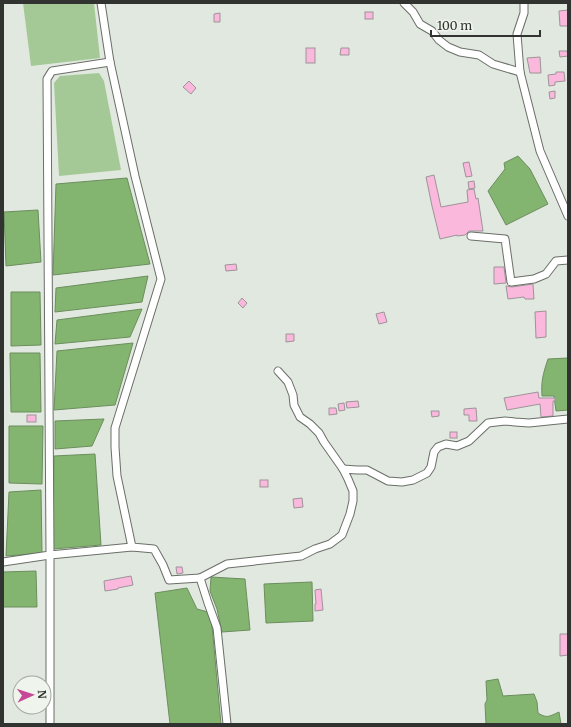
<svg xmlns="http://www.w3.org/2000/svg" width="571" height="727" font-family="Merriweather,serif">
	<rect width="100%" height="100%" fill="#e1e8df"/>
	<g fill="#a4c996">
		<polygon points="23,3 94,3 100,58 31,66"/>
		<polygon points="99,73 104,81 121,170 59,176 54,83 60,76"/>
	</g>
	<g fill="#84b570" stroke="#6b8e5d">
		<polygon points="518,156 530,169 548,204 506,225 488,191 505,169 504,163"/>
		<polygon points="127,178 150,264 53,275 56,184"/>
		<polygon points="38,210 41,262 6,266 4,212"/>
		<polygon points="148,276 142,302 55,312 56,288"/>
		<polygon points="11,292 40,292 41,345 11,346"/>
		<polygon points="142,309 130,337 55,344 57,320"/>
		<polygon points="133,343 115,405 54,410 57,351"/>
		<polygon points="10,353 40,353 41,412 11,412"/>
		<path d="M568,358V410L556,411L554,396H542C541,381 543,374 548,359Z"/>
		<polygon points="104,419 92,446 55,449 55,421"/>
		<polygon points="9,426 43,426 42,484 9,483"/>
		<polygon points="95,454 101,545 53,549 54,456"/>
		<polygon points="41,490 42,553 6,556 9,492"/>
		<polygon points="36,571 37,607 3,607 3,572"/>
		<polygon points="211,577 245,579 250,630 222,632 217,609 210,591"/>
		<polygon points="312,582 313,621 266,623 264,584"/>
		<polygon points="187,588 197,609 208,612 212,626 221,724 170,724 155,593"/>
		<path d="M498,679L503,696L534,694L537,702L538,713C547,719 550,716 559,712L561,724H486L485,704L487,700L486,681Z"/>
	</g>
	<g fill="#fab8dc" stroke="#9d9498">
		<polygon points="568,10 568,26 560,26 559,11"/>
		<rect x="365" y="12" width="8" height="7"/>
		<polygon points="220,13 220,22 214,22 214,14"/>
		<rect x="306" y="48" width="9" height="15"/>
		<polygon points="341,48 349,48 349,55 340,55"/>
		<polygon points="559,51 567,51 568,56 560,57"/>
		<polygon points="540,57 541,73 530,73 527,58"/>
		<polygon points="556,72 564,72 565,81 555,82 555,85 549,86 548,75 556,74"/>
		<polygon points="189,81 196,88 191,94 183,87"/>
		<polygon points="555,91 555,98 550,99 549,92"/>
		<polygon points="469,162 472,176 466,177 463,163"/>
		<polygon points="434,175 441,207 468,202 467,190 474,189 476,199 478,198 483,231 469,231 465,235 457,236 457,235 440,239 432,206 426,177"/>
		<polygon points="474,181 475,188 469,189 468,182"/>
		<polygon points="236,264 237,270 226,271 225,265"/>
		<polygon points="494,267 504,267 506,283 494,284"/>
		<polygon points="533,284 534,299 525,299 524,297 508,299 506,286 512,287"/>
		<polygon points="242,298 247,303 243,308 238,303"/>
		<polygon points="546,311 546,337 536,338 535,312"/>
		<polygon points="384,312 387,322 379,324 376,314"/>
		<polygon points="286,334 294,334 294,341 286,342"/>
		<polygon points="538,392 539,398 555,398 555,401 553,401 553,416 541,417 540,404 507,410 504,398"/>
		<polygon points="358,401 359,407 347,408 346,402"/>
		<polygon points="344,403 345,410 339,411 338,404"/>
		<polygon points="329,408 336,408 337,414 329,415"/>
		<polygon points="476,408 477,421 469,421 469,415 464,415 464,409"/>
		<polygon points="431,411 439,411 439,416 432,417"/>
		<rect x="27" y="415" width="9" height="7"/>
		<rect x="450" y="432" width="7" height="6"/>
		<rect x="260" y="480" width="8" height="7"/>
		<polygon points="302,498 303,507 294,508 293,499"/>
		<polygon points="176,567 182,567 183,573 177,574"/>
		<polygon points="131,576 133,585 118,588 118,589 105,591 104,581"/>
		<polygon points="321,589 323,610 315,611 315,604 316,604 315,590"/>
		<polygon points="560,634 568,634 568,655 560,656"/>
	</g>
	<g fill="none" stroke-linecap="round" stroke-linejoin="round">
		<defs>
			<g id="minor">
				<polyline points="101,3 110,62 135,176 161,279 115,428 115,447 117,476 132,547 154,549 163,565 169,580 200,578"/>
				<polyline points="404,3 413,12 420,24 432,31 439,40 448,47 460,52 479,55 493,64 520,72"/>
				<polyline points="524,3 524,13 517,34 520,72 540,151 568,216"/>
				<polyline points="471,236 505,239 511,282 534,279 546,274 556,261 568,260"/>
				<polyline points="278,371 288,382 293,395 294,405 300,417 310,424 319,433 324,442 343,469"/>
				<polyline points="3,562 50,555 47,79 52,71 110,62"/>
				<polyline points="50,724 50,555 132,547"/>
				<polyline points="227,724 217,628 208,603 200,578 227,564 301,556 315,549 330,544 342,535 350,514 353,501 353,491 348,479 343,469 357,470 367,470 388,481 402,482 413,480 427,473 431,467 434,452 438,447 446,444 457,446 469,441 488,423 505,421 515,422 529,423 568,419"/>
			</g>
		</defs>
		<use href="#minor" stroke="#6a6f68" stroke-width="9"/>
		<use href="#minor" stroke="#fff" stroke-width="7"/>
	</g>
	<rect width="571" height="727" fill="none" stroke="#313330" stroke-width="8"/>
	<g transform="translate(32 695) rotate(87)"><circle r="19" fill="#eff5ec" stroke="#a3a7a1"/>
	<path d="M0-3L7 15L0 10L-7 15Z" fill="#c64896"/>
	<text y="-6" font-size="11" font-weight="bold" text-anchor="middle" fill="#313330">N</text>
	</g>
	<path d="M431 30v6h109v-6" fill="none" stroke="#313330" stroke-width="2"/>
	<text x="437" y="30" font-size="12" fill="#313330" stroke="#eff5ec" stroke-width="3" paint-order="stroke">100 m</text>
</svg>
